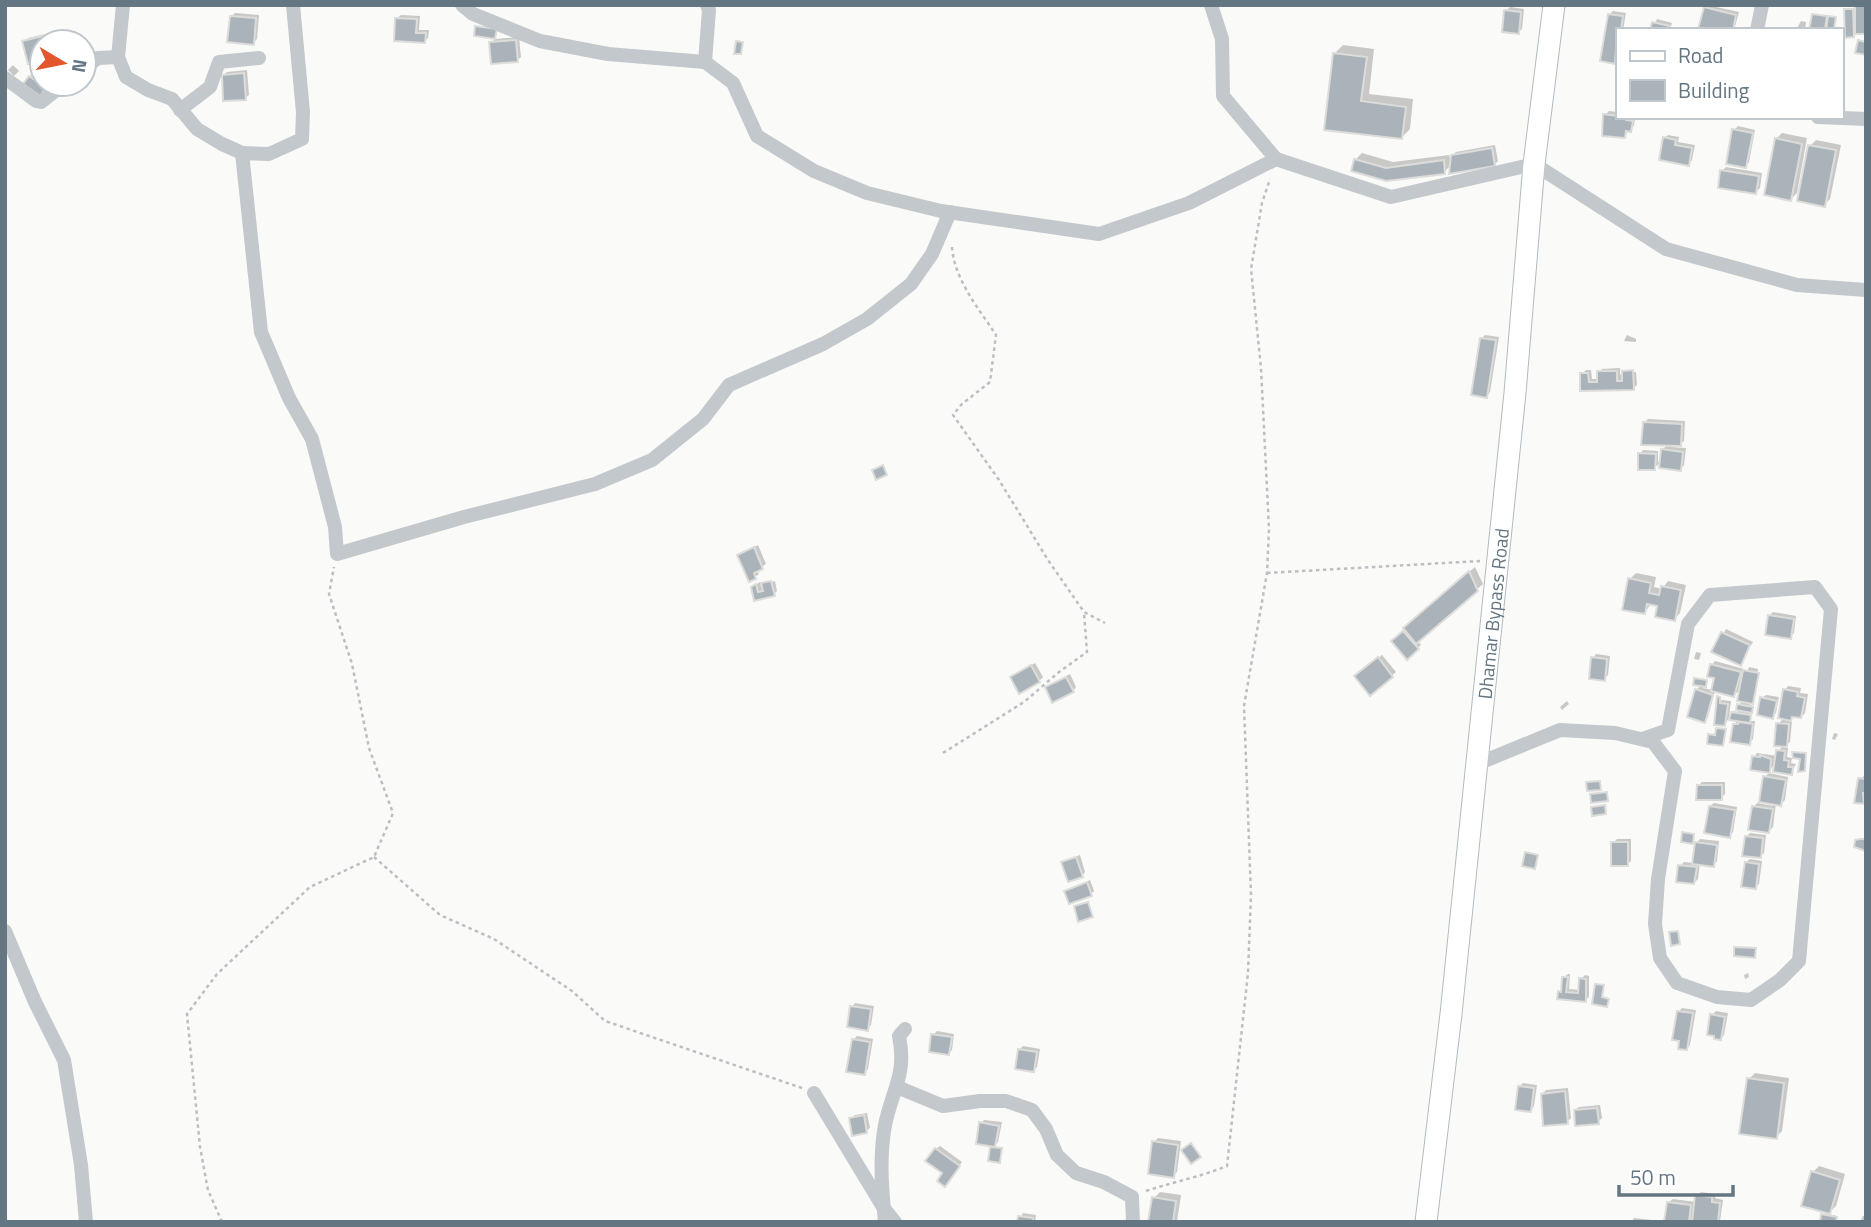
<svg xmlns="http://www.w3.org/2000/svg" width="1871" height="1227" font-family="'Titillium Web',sans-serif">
	<rect width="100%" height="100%" fill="#fafaf8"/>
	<g fill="#0003">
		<polygon points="1707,5 1739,12 1734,30 1700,28"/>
		<polygon points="1858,5 1866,5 1866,32 1854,32 1853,36 1846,10 1857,8"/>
		<polygon points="1510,7 1524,9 1522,29 1518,32 1506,11"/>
		<polygon points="1613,11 1626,13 1623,30 1617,30 1617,59 1614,62 1610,14"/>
		<polygon points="235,13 259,15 257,39 253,43 231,17"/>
		<polygon points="401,15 420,16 419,30 429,30 428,38 424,41 397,18"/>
		<polygon points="1657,19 1672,23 1670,30 1652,30"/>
		<polygon points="1801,21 1806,22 1805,30 1796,30"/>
		<polygon points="50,33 53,42 42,42 42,59 24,42 28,38"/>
		<polygon points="519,37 521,57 517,60 491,43 495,39"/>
		<polygon points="1343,45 1374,49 1369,94 1413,99 1410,129 1401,138 1326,129 1335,53"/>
		<polygon points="13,65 19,71 14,76 8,70"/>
		<polygon points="247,70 249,95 245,98 224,75 227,72"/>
		<polygon points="31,75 46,86 39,94 25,84"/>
		<polygon points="1609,111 1617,112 1617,117 1635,118 1634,126 1628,130 1624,136 1605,115"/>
		<polygon points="1738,126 1755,130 1749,162 1746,166 1734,130"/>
		<polygon points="1782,133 1807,138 1797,193 1791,199 1776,139"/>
		<polygon points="1668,135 1679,137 1678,142 1695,145 1692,160 1689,164 1664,138"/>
		<polygon points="1816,140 1841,145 1830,199 1824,205 1810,146"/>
		<polygon points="1495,145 1498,161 1494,165 1451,165 1444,172 1353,170 1356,159 1362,153 1393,162 1449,155 1450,158 1456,152"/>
		<polygon points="1726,167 1762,173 1760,188 1756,192 1722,171"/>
		<polygon points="1485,335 1499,337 1490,392 1487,396 1482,338"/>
		<polygon points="1627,335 1636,339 1636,342 1624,341"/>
		<polygon points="1620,368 1620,375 1625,370 1625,372 1636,372 1637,385 1633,388 1582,389 1582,374 1586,370 1591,370 1592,379 1599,379 1599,372 1602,369"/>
		<polygon points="1648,419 1685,421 1684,441 1680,444 1671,444 1671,447 1686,448 1684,465 1680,469 1662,450 1668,444 1644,423"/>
		<polygon points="1643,450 1658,451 1658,462 1660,463 1654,468 1640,454"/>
		<polygon points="758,545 766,564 757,570 759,574 755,577 750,580 739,556"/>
		<polygon points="1475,567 1483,584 1418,641 1421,645 1407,657 1393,641 1411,622"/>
		<polygon points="1636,573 1656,577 1654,587 1662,589 1668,581 1686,585 1680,613 1674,619 1659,605 1651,603 1645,613 1630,579"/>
		<polygon points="775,581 777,591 774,594 756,599 753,588 757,584 760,582 761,586 765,582 765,584"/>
		<polygon points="1773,612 1796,616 1794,633 1790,637 1769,616"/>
		<polygon points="1726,629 1753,642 1740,664 1714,651"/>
		<polygon points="1696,652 1701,653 1699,660 1694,659"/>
		<polygon points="1596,654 1610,656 1608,675 1604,679 1593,658"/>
		<polygon points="1382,655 1396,672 1370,693 1360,672"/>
		<polygon points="1715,661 1744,669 1742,674 1748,670 1749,667 1758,669 1752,701 1754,701 1749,705 1754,706 1749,714 1750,721 1755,721 1753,739 1749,743 1734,724 1739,720 1729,718 1725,724 1718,703 1722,700 1731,701 1729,716 1733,711 1738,712 1739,705 1743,701 1742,688 1734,695 1715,691 1708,717 1704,721 1696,690 1702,685 1696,679 1707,679 1703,688 1713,690 1716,677 1712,665"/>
		<polygon points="1035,663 1043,677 1039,681 1012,677"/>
		<polygon points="1070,674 1076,687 1073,691 1047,687"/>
		<polygon points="1788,686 1801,688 1800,693 1808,694 1805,713 1801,717 1794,715 1789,721 1792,721 1790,742 1784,747 1788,748 1787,757 1792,758 1791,763 1796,764 1791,773 1776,764 1769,770 1754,757 1757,753 1777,756 1778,751 1784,745 1778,724 1784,718 1785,690"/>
		<polygon points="1766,695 1779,697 1776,713 1772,717 1762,698"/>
		<polygon points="1567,701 1569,704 1562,710 1560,707"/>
		<polygon points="1834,733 1838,734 1835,740 1832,739"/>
		<polygon points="1769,773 1788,777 1785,800 1781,804 1776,803 1773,827 1769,831 1754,807 1757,803 1773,806 1765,777"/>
		<polygon points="1864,776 1866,776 1866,799 1863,802 1860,779"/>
		<polygon points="1702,782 1725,782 1725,794 1721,798 1698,786"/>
		<polygon points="1714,803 1737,807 1733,832 1730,836 1710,806"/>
		<polygon points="1750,833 1766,835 1764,853 1760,856 1746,837"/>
		<polygon points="1617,839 1631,839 1631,861 1627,864 1613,843"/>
		<polygon points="1700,839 1719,841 1717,861 1713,865 1700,863 1698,879 1694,883 1680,866 1684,862 1694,863 1696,843"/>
		<polygon points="1080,855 1085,872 1082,876 1063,863"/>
		<polygon points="1750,859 1762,861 1759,884 1755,887 1746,862"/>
		<polygon points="1090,880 1094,891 1091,894 1066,891"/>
		<polygon points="1748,973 1749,977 1745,979 1744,975"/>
		<polygon points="1568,974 1570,974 1569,989 1580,990 1581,979 1585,975 1589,976 1589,997 1585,1000 1560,992 1563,989 1564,977"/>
		<polygon points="855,1003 874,1006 871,1025 867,1029 852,1007"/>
		<polygon points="1682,1008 1696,1010 1690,1045 1687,1048 1679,1011"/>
		<polygon points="1716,1011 1728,1013 1724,1035 1721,1039 1712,1015"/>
		<polygon points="937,1031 954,1034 952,1050 949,1053 933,1035"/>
		<polygon points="857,1036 873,1039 868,1069 864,1073 853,1040"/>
		<polygon points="1023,1046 1040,1049 1037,1067 1033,1070 1020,1049"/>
		<polygon points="1755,1073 1789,1078 1782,1131 1776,1137 1749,1079"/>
		<polygon points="1523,1083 1537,1085 1534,1106 1531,1110 1519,1087"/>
		<polygon points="1568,1088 1571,1118 1567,1122 1542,1094 1546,1090"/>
		<polygon points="1600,1105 1602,1118 1598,1122 1575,1110 1579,1107"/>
		<polygon points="867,1113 870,1128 866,1131 851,1119 855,1115"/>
		<polygon points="984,1120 1002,1122 998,1142 994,1146 1002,1148 1000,1160 992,1148 994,1146 981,1123"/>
		<polygon points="1158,1138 1181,1141 1177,1172 1173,1176 1154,1142"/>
		<polygon points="940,1146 962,1162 948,1181 936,1149"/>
		<polygon points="1819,1166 1845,1174 1836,1206 1828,1214 1837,1216 1836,1222 1822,1222 1823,1215 1827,1211 1813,1172"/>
		<polygon points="1160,1192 1181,1195 1177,1222 1150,1222 1154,1198"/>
		<polygon points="1701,1192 1715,1194 1715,1198 1723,1200 1720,1221 1693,1222 1694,1217 1689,1222 1677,1222 1669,1202 1673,1199 1696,1202 1697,1196"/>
		<polygon points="1023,1213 1036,1215 1035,1222 1019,1222"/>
		<polygon points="1866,1214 1866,1222 1861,1222 1862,1217"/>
		<polygon points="1634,1218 1661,1221 1661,1222 1631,1222"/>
	</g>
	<g fill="#aab3b9" stroke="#dcdcda" stroke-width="2">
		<rect x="1855" y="6" width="11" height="28"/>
		<polygon points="1704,7 1736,15 1733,30 1698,29"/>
		<polygon points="1844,9 1853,9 1854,37 1845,38"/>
		<polygon points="1504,10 1521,12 1519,34 1502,32"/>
		<polygon points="1608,14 1623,16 1621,30 1617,30 1615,64 1600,61"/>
		<polygon points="1812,14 1827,16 1825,30 1809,30"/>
		<polygon points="230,16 256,18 254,45 227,42"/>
		<polygon points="1828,16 1836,17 1834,30 1826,30"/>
		<polygon points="395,18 417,19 416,33 426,33 425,43 394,41"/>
		<polygon points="1652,22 1670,26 1669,30 1650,30"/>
		<polygon points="475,26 497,29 495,39 474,36"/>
		<polygon points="47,35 49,42 42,42 42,61 28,64 22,41"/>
		<polygon points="516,40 518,62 491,64 489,42"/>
		<polygon points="1858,40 1866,42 1866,55 1855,53"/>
		<polygon points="736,41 743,42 741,54 734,54"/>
		<polygon points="1333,53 1367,57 1361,101 1406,107 1402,139 1324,130"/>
		<polygon points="244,73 246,100 223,101 222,75"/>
		<polygon points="29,76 46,88 40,96 23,84"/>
		<polygon points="1603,114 1626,117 1626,120 1633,121 1631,132 1626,131 1625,138 1602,136"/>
		<polygon points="1732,129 1753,133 1746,168 1726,164"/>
		<polygon points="1663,137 1676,140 1675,145 1692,148 1689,166 1659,160"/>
		<polygon points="1775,138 1802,144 1791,201 1764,195"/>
		<polygon points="1808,145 1836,150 1825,207 1797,201"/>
		<polygon points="1492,148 1495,166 1449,174 1451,155"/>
		<polygon points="1354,159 1386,168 1444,160 1445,174 1386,181 1351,171"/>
		<polygon points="1720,170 1759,176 1756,194 1718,188"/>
		<polygon points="1480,338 1496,340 1487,398 1471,395"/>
		<polygon points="1633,370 1634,390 1580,391 1580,373 1588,373 1589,382 1597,382 1597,371 1617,371 1617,381 1622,381 1622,371"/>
		<polygon points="1643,422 1682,424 1681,446 1641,445"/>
		<polygon points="1661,449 1683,452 1681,471 1659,468"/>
		<polygon points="1638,453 1656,454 1655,470 1638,470"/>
		<polygon points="883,465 887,475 876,480 872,470"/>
		<polygon points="754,547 763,569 754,573 756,579 749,582 737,555"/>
		<polygon points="1469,571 1478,591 1416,644 1403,628"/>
		<polygon points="1628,578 1651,583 1649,593 1659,595 1661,586 1681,590 1675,621 1655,617 1657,606 1647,604 1645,614 1622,610"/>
		<polygon points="771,581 775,596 754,601 751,587 756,584 758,592 763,591 761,583"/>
		<polygon points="1768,615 1794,619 1791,639 1765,635"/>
		<polygon points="1403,631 1419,649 1407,660 1391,641"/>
		<polygon points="1721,632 1750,645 1741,666 1711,652"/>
		<polygon points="1378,657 1393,677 1370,696 1354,676"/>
		<polygon points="1591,657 1607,659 1605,681 1589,679"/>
		<polygon points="1710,664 1741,672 1734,697 1711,691 1714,678 1707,677"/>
		<polygon points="1031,665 1040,682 1019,694 1010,677"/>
		<polygon points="1743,670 1759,673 1753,704 1737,701"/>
		<polygon points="1066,677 1074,692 1052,703 1045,687"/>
		<polygon points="1694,678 1707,680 1706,687 1693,685"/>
		<polygon points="1695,689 1713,695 1705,723 1687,717"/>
		<polygon points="1783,689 1798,692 1797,696 1805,698 1801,718 1792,717 1791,721 1778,718"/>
		<polygon points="1717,696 1720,697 1720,703 1728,704 1725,726 1714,725"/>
		<polygon points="1760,697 1777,701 1773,719 1757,715"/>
		<polygon points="1737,704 1753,707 1752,713 1736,710"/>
		<polygon points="1731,712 1751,715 1750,723 1729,720"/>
		<polygon points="1739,722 1753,724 1750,745 1730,742 1733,724 1738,724"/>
		<polygon points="1776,723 1789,724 1787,747 1774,746"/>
		<polygon points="1716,728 1726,729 1723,746 1707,744 1708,734 1715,735"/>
		<polygon points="1776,750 1785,751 1784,760 1789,761 1788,767 1793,767 1792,775 1773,772"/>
		<polygon points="1792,752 1806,753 1805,771 1798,772 1800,759 1793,758"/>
		<polygon points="1760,755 1771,759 1770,773 1750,770 1752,756 1760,757"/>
		<polygon points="1763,776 1786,780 1781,806 1759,802"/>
		<polygon points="1858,778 1866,779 1866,793 1863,793 1864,804 1854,803"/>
		<polygon points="1600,781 1601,790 1587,791 1586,782"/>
		<polygon points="1697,785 1722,785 1722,800 1696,800"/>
		<polygon points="1607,792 1608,801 1591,803 1590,794"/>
		<polygon points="1605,805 1606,814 1592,816 1591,807"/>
		<polygon points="1709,806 1735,810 1730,838 1704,833"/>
		<polygon points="1752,806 1773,809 1769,833 1748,830"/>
		<polygon points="1682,832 1694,834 1693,844 1681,842"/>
		<polygon points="1745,836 1763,838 1761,858 1742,856"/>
		<polygon points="1860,839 1866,839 1866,851 1854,847 1855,840"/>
		<rect x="1611" y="842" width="17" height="24"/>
		<polygon points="1695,842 1717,845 1714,867 1692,864"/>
		<polygon points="1525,852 1538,855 1535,869 1522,866"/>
		<polygon points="1076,857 1083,877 1068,882 1061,862"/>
		<polygon points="1745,862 1759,864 1756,889 1741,887"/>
		<polygon points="1678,865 1697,867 1694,884 1676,882"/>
		<polygon points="1087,882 1092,896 1069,904 1064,891"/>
		<polygon points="1088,902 1093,917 1078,922 1074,906"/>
		<polygon points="1678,931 1680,944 1671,946 1669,932"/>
		<polygon points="1734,947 1756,948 1755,958 1734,956"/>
		<polygon points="1562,977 1568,977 1566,992 1578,993 1579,978 1586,979 1586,1002 1557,999 1558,991 1561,992"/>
		<polygon points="1595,984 1604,985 1602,997 1609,999 1607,1007 1592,1004"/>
		<polygon points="850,1006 871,1009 868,1031 847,1027"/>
		<polygon points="1677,1011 1693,1013 1687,1050 1678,1049 1679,1041 1672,1040"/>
		<polygon points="1710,1014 1725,1017 1721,1040 1714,1039 1714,1036 1707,1035"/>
		<polygon points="931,1034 952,1037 949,1055 929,1052"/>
		<polygon points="852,1039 870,1042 865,1075 846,1072"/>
		<polygon points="1018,1049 1037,1052 1034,1072 1015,1069"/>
		<polygon points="1747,1078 1784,1083 1777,1139 1739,1134"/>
		<polygon points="1518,1086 1534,1088 1531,1112 1515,1110"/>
		<polygon points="1565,1091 1568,1124 1543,1126 1541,1094"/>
		<polygon points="1597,1108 1599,1124 1575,1126 1574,1110"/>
		<polygon points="864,1115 867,1133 852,1136 849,1118"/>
		<polygon points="979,1122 999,1126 995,1147 976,1144"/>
		<polygon points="1152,1141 1178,1145 1174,1178 1148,1174"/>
		<polygon points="1191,1143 1201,1157 1191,1164 1181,1150"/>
		<polygon points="990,1147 1002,1148 1000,1163 988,1161"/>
		<polygon points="935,1148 960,1166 945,1187 937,1181 942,1173 925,1161"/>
		<polygon points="1811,1171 1840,1180 1830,1214 1801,1206"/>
		<polygon points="1695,1195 1712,1197 1712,1202 1720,1203 1718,1222 1692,1222"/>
		<polygon points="1152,1197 1176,1201 1173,1222 1148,1222"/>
		<polygon points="1667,1202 1691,1205 1689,1222 1664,1222"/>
		<polygon points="1821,1214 1837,1217 1836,1222 1820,1222"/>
		<polygon points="1018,1216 1033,1218 1033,1222 1017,1222"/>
	</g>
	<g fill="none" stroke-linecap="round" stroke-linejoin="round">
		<defs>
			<g id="secondary">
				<path id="s1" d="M1426,1222L1451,1014L1515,393L1534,164L1554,5"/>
			</g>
		</defs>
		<use href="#secondary" stroke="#b3babf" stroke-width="23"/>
		<g stroke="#bbbfc2" stroke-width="2.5" stroke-dasharray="3.5 3.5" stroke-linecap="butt">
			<path d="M952,247C954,279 979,309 996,335L990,382L962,404L953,415L999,480L1048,560L1084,612L1105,623"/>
			<polyline points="1267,573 1480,561"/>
			<polyline points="943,753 1024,702 1059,672 1087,652 1084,612"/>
			<polyline points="374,857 440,915 494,939 572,991 605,1021 802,1088"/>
			<path d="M1146,1191C1173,1182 1200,1177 1227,1166L1248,973L1251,895L1244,706L1267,573L1269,529L1261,368L1251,269L1262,203L1270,179"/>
			<polyline points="222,1222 208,1190 200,1147 187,1014 217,974 310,887 374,857 393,813 369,748 352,664 329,594 334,567"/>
		</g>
		<g stroke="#c3c8cc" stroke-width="14">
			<polyline points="123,5 118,57 126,77 148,90 172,99 197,129 222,144 242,153"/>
			<polyline points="293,5 303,112 302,139 269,154 242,153 261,332 289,398 312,439 335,527 337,554 464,517 595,484 652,460 703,419 729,385 823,344 867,319 911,284 932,254 950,212"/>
			<polyline points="462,5 473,14 540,41 608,54 705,62 733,83 757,136 814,171 867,193 941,211 1099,234 1189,203 1276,159 1391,197 1534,164 1666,249 1797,285 1866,290"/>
			<polyline points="1211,5 1222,39 1223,96 1276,159"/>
			<polyline points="1757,30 1762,5"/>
			<polyline points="705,62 709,10 707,5"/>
			<polyline points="84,68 98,58 118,57"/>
			<polyline points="5,78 36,101 41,102 64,84"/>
			<polyline points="180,110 210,87 219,62 259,58"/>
			<polyline points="1818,117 1866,119"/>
			<polyline points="1477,764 1560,730 1615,733 1653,742 1675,771 1658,879 1655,924 1660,958 1677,983 1717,997 1751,1000 1780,980 1799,961 1831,609 1815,587 1710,595 1688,624 1668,730 1642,739"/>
			<polyline points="5,931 35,1002 64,1060 81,1165 86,1222"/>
			<polyline points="897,1087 943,1106 980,1101 1006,1101 1032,1110 1046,1129 1057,1155 1076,1173 1104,1182 1132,1197 1133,1222"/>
			<polyline points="814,1093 883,1207 895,1222"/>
			<path d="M885,1222C882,1189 879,1158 885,1125C892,1090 907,1075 899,1036L905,1029"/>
		</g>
		<use href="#secondary" stroke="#fff" stroke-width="21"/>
	</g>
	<g text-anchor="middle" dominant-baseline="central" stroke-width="7" stroke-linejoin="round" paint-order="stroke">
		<g font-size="19" fill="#657683" stroke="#fff">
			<text stroke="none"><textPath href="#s1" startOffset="612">Dhamar Bypass Road</textPath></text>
		</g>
	</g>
	<rect width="1871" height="1227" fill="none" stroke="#657683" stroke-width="14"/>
	<rect x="1616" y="28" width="228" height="91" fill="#ffffff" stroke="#c1c8cd" stroke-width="2"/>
	<rect x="1630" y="51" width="35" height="10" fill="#ffffff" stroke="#c1c8cd" stroke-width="2"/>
	<text x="1678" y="63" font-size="21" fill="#657683">Road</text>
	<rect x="1630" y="80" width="35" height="21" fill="#aab3b9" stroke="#c1c8cd" stroke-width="2"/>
	<text x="1678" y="98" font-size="21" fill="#657683">Building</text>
	<g transform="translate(63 63) rotate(100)"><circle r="33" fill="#ffffff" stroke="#c1c8cd" stroke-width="2"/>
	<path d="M0-5L12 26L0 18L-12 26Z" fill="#e4572e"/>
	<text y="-10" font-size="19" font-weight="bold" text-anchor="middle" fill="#657683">N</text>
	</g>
	<path d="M1619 1185v10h114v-10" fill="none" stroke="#657683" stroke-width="3.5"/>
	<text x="1630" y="1185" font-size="21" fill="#657683" stroke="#ffffff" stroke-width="5" paint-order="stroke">50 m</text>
</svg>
